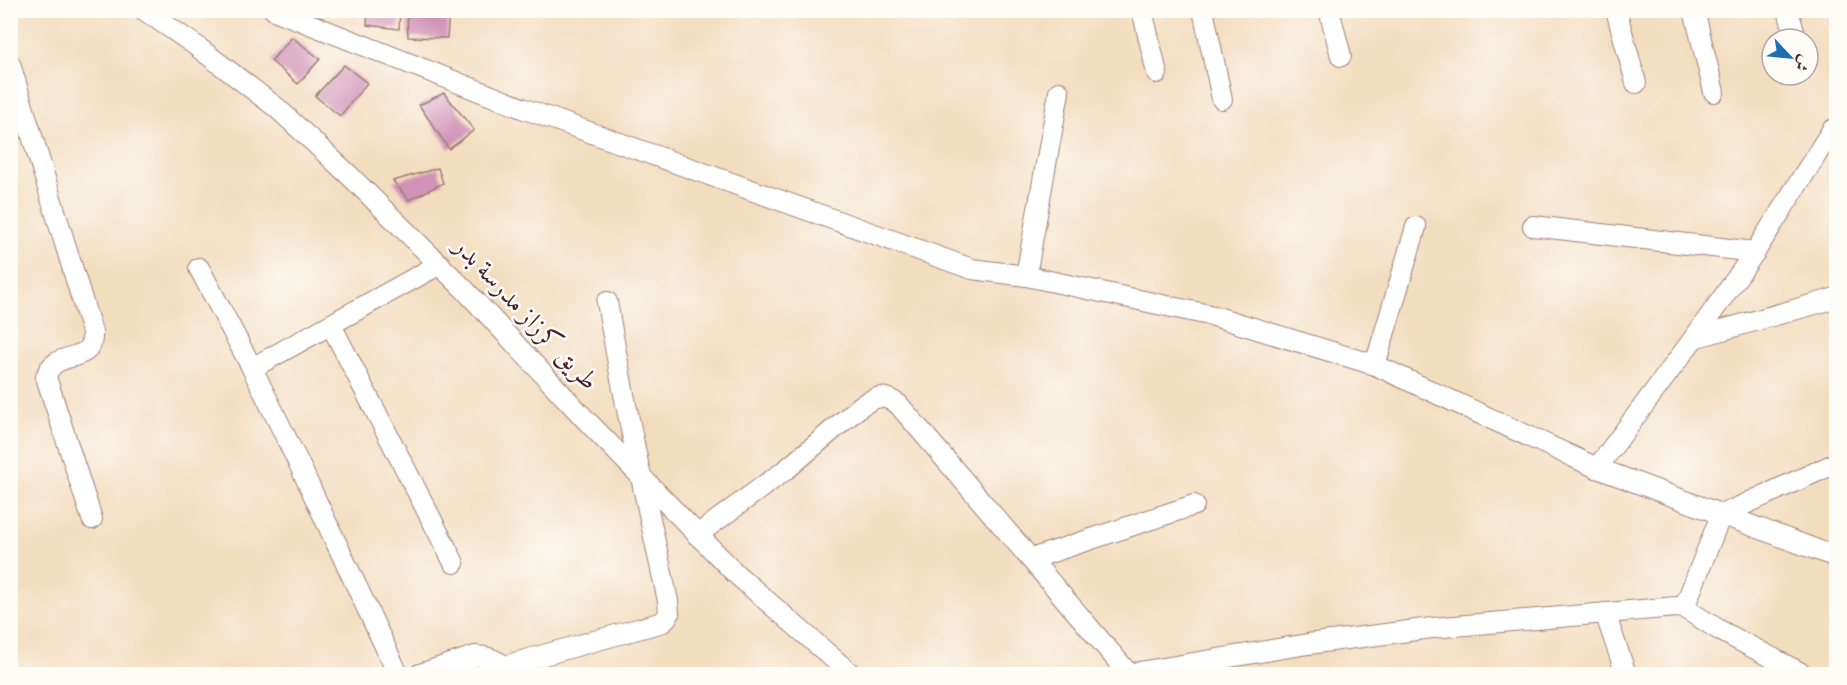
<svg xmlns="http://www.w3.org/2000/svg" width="1847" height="685" font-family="'Sorts Mill Goudy',Amiri,serif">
	<rect width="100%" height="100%" fill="#fdfcf7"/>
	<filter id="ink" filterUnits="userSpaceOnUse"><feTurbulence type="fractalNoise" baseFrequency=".0167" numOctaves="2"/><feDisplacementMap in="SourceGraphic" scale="12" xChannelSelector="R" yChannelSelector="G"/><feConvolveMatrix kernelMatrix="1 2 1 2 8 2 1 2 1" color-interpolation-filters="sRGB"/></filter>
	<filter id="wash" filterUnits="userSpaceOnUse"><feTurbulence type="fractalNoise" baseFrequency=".008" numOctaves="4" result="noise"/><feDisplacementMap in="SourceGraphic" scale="24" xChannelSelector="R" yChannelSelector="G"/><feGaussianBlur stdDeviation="1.35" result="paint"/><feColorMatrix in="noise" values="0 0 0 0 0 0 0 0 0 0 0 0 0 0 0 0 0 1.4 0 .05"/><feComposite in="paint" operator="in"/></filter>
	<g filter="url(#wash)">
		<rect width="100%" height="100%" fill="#f3ddbf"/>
		<g id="blocks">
			<g fill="#d193b7">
				<polygon points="368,10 400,10 399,29 367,25"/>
				<polygon points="407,10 449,10 447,38 408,37"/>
				<polygon points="292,37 320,59 298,84 271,61"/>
				<polygon points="344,65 367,83 340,116 315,96"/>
				<polygon points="444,93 474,130 449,149 419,105"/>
				<polygon points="438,168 443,183 409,200 393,181"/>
			</g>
		</g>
	</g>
	<g filter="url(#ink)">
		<use href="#blocks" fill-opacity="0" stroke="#9e7e75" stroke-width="1.5"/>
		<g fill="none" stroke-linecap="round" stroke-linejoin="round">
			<defs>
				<g id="minor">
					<polyline points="144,10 195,45 277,108 349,175 465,290 585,419 736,574 851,674"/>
					<polyline points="274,10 522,108 972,269 1026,276 1214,316 1375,365 1597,468 1836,557"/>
					<polyline points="1142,10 1157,73"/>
					<polyline points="1203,10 1222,99"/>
					<polyline points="1329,10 1341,56"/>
					<polyline points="1616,10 1636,83"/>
					<polyline points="1694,10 1714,92"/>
					<polyline points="1788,10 1796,39"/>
					<path d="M10,64L92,332C95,367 54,347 46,377L92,519"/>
					<polyline points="1533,226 1755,252"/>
					<polyline points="199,268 252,368 299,464 398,674"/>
					<polyline points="1026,276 1059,92"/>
					<polyline points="331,325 454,563"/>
					<polyline points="1694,338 1755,252 1832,130"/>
					<polyline points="1375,365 1416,227"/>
					<polyline points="252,368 440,264"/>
					<polyline points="1597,468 1694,338 1836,298"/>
					<path d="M697,535L788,468L862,405C879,396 881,394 898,404L1129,674"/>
					<polyline points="1031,559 1194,505"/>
					<polyline points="1605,613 1626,674"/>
					<path d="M504,666L663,622L669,614L668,601C646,501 624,402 607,302"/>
					<path d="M420,674L475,656C486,656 495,659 504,666L506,674"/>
					<polyline points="1127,674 1308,644 1432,628 1676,607 1684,608"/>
					<polyline points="1803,674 1721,631 1684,608 1721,515 1836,463"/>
				</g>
			</defs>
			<use href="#minor" stroke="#9e7e75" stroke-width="22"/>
			<use href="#minor" stroke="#fff" stroke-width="20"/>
		</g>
	</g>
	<g text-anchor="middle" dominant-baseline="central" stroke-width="5" stroke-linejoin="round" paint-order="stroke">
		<g font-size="26" fill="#4a1f2b" stroke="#fdfcf7">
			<text transform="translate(525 315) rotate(47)">طريق كرزاز مدرسة بدر</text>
		</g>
	</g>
	<rect width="1847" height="685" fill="none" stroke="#fdfcf7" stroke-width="36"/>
	<g transform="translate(1790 57) rotate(116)"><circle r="28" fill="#fdfcf7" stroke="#b5a4a5" stroke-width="1.5"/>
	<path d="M0-4.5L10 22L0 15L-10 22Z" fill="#1f6fb2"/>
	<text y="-9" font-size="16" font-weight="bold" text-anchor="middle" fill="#4a1f2b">ش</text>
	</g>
</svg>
